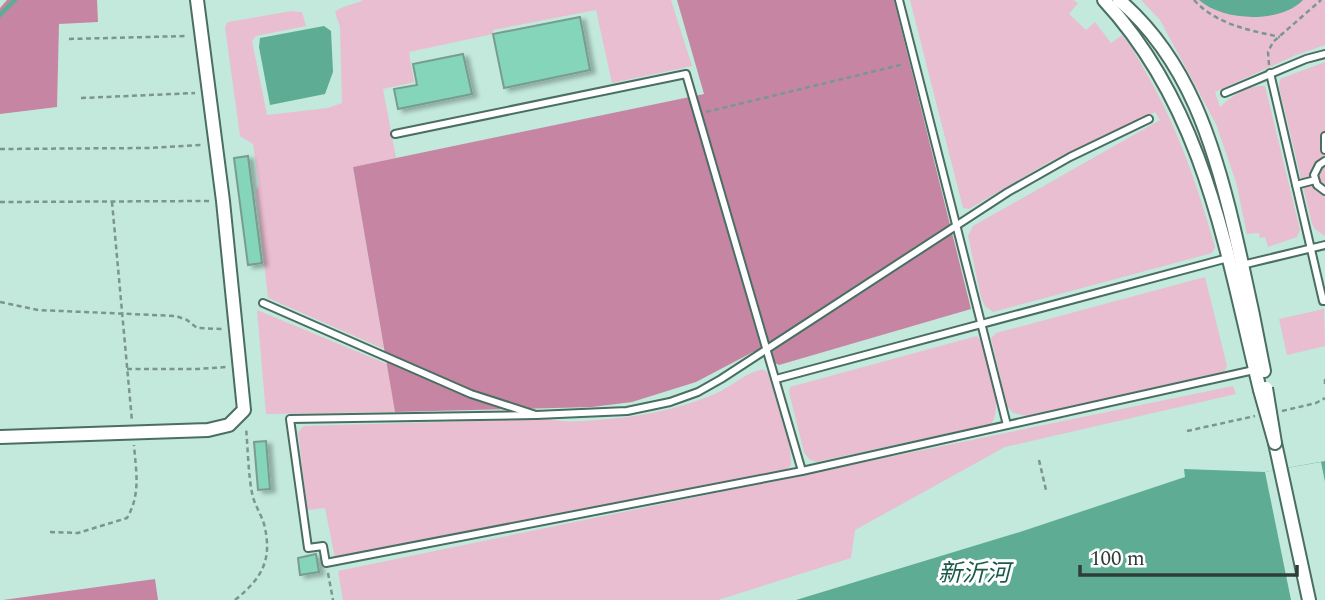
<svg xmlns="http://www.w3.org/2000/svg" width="1325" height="600" font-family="Spectral,'Noto Sans SC',serif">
	<defs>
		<filter id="shadow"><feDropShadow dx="5" dy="3" stdDeviation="2" flood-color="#0004"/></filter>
	</defs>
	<rect width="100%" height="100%" fill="#c2e9db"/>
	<g fill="#e8bed0">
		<path d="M363,0H671L692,66L612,83L596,10L493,30V34L409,52L414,82L383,89L396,158L353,167L384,349L268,298L256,190L259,186L253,144L240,136L225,27L228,22L292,11L302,12L306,26L256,36L252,41L267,115L328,108L342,103L340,27L335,12C342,5 355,5 363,0Z"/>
		<path d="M910,0H1073L1078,3L1069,14L1086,30L1095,22L1111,43L1122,35C1133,48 1140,62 1148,76C1179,131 1198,187 1215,247L1212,253L993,312L985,306L981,297L968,236L973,226L1160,120L1155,112L1049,162L969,209L963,208Z"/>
		<path d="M1141,0H1325V45L1296,55L1215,92L1220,107C1231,96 1249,85 1265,86L1300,230L1297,237L1268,247L1265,237L1260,238L1259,233L1247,234L1236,182L1216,124L1160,20Z"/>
		<polygon points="1325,62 1325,236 1315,229 1312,224 1279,87 1280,79"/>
		<polygon points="1205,277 1227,366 1224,372 1027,416 1013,413 1007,406 991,338 996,333"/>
		<polygon points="1324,309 1325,346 1287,355 1279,319"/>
		<polygon points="257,310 387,364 395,412 266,414"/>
		<path d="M977,336L981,341C986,361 1005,407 991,424L816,462L809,459L804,452L789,392L790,387Z"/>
		<path d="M763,369L768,373L790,448L791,465L787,470L335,558L325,508L307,510L298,432L304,426L548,419C565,423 580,421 597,420C639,417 676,410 715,394C731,387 745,373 763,369Z"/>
		<polygon points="1233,386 1236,394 1005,447 855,530 851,558 718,600 343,600 338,571"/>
	</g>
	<g fill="#c686a3">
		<polygon points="7,0 97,0 98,22 59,24 57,107 0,114 0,8"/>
		<polygon points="677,0 894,0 971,309 779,365 753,352 696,382 632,402 592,407 395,412 353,167 704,94"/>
		<polygon points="155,579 158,600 3,600"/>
	</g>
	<g fill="#5dac93">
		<path d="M1199,0H1303C1280,24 1222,21 1199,0Z"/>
		<polygon points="324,26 331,31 333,72 325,94 270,105 259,47 260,38"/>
		<polygon points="1325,461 1325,600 796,600 1020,532 1185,477 1184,469 1265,472"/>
	</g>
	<polygon fill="#c2e9db" points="1321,462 1325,482 1325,600 1291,600 1265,472"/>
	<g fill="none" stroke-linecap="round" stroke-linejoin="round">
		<polyline stroke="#5dac93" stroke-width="4.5" points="0,15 15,0"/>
	</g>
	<g fill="#85d5bb" stroke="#789d90" stroke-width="2" filter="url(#shadow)">
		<polygon points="580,17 590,70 504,88 493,34"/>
		<polygon points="463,54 472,94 398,109 394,89 417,85 413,64"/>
		<polygon points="248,156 262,263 248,265 234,158"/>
		<polygon points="266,441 270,489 258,490 254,442"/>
		<polygon points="316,554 319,572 300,575 298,558"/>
	</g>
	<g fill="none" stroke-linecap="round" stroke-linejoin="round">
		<defs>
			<g id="service">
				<polyline points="899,0 1007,425"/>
				<polyline points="1270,73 1323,301 1325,301"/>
				<polyline points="1225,93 1306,59 1325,54"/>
				<polyline points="395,134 686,74 802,471"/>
				<polyline points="1325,136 1325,150"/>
				<polyline points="1325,161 1319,165 1314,175 1317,185 1325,191"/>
				<polyline points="1296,185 1315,180"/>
				<polyline points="1242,265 1325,245"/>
				<polyline points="263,303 471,394 536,415 627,411 670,402 698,392 721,379 1008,192 1070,157 1149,119"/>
				<polyline points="776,379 1228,258"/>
				<polyline points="536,415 290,419 308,548 323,546 326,563 802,471 1254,370"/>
			</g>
			<g id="minor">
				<path d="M1104,0C1205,109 1226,251 1260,390"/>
				<path d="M1119,0C1188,59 1214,144 1234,229C1245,276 1255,323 1264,371"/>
				<polyline points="0,437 208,430 229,425 244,410 223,201 197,0"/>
				<polyline points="1275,443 1309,600"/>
			</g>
		</defs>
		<use href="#service" stroke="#4a6e62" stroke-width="10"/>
		<use href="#minor" stroke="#4a6e62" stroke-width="16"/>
		<g stroke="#7b978d" stroke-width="2.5" stroke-dasharray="5 3.5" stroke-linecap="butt">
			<path d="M1194,0C1216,24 1248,30 1280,37"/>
			<polyline points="69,39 187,36"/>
			<polyline points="1269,65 1268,52 1273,42 1321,0"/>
			<polyline points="81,98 195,93"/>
			<polyline points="706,112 904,64"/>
			<polyline points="0,149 149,148 202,145"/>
			<polyline points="0,202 209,201"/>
			<polyline points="112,202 132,421"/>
			<polyline points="0,302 38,310 176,316 187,320 197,328 222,329"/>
			<polyline points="127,369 198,369 226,367"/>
			<polyline points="1325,379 1325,387"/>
			<polyline points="1282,411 1316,403 1325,398"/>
			<polyline points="1187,431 1255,416"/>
			<polyline points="1039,460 1046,490"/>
			<path d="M50,532L78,533L127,518C141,494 136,472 134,445"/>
			<polyline points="328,573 333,600"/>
			<path d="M235,600C262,578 273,560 264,524C261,514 254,504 252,493C248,472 248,449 246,428"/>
		</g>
		<use href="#service" stroke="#fff" stroke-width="6"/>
		<use href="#minor" stroke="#fff" stroke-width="12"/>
		<defs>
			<polyline id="minor-bridge" points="1260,390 1275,443 1266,388"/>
		</defs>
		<use href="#minor-bridge" stroke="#4a6e62" stroke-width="16" stroke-linecap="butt"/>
		<use href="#minor-bridge" stroke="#fff" stroke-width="12"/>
	</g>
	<g text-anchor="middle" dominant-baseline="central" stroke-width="6" stroke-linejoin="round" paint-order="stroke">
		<g font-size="24" font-style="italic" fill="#1a5a48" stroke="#fff">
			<text x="974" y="574">新沂河</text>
		</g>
	</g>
	<path d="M1080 565v10h217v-10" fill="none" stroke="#2e3d38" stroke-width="3.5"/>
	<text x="1090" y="565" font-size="21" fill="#2e3d38" stroke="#ffffff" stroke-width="5" paint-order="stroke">100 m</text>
</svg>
